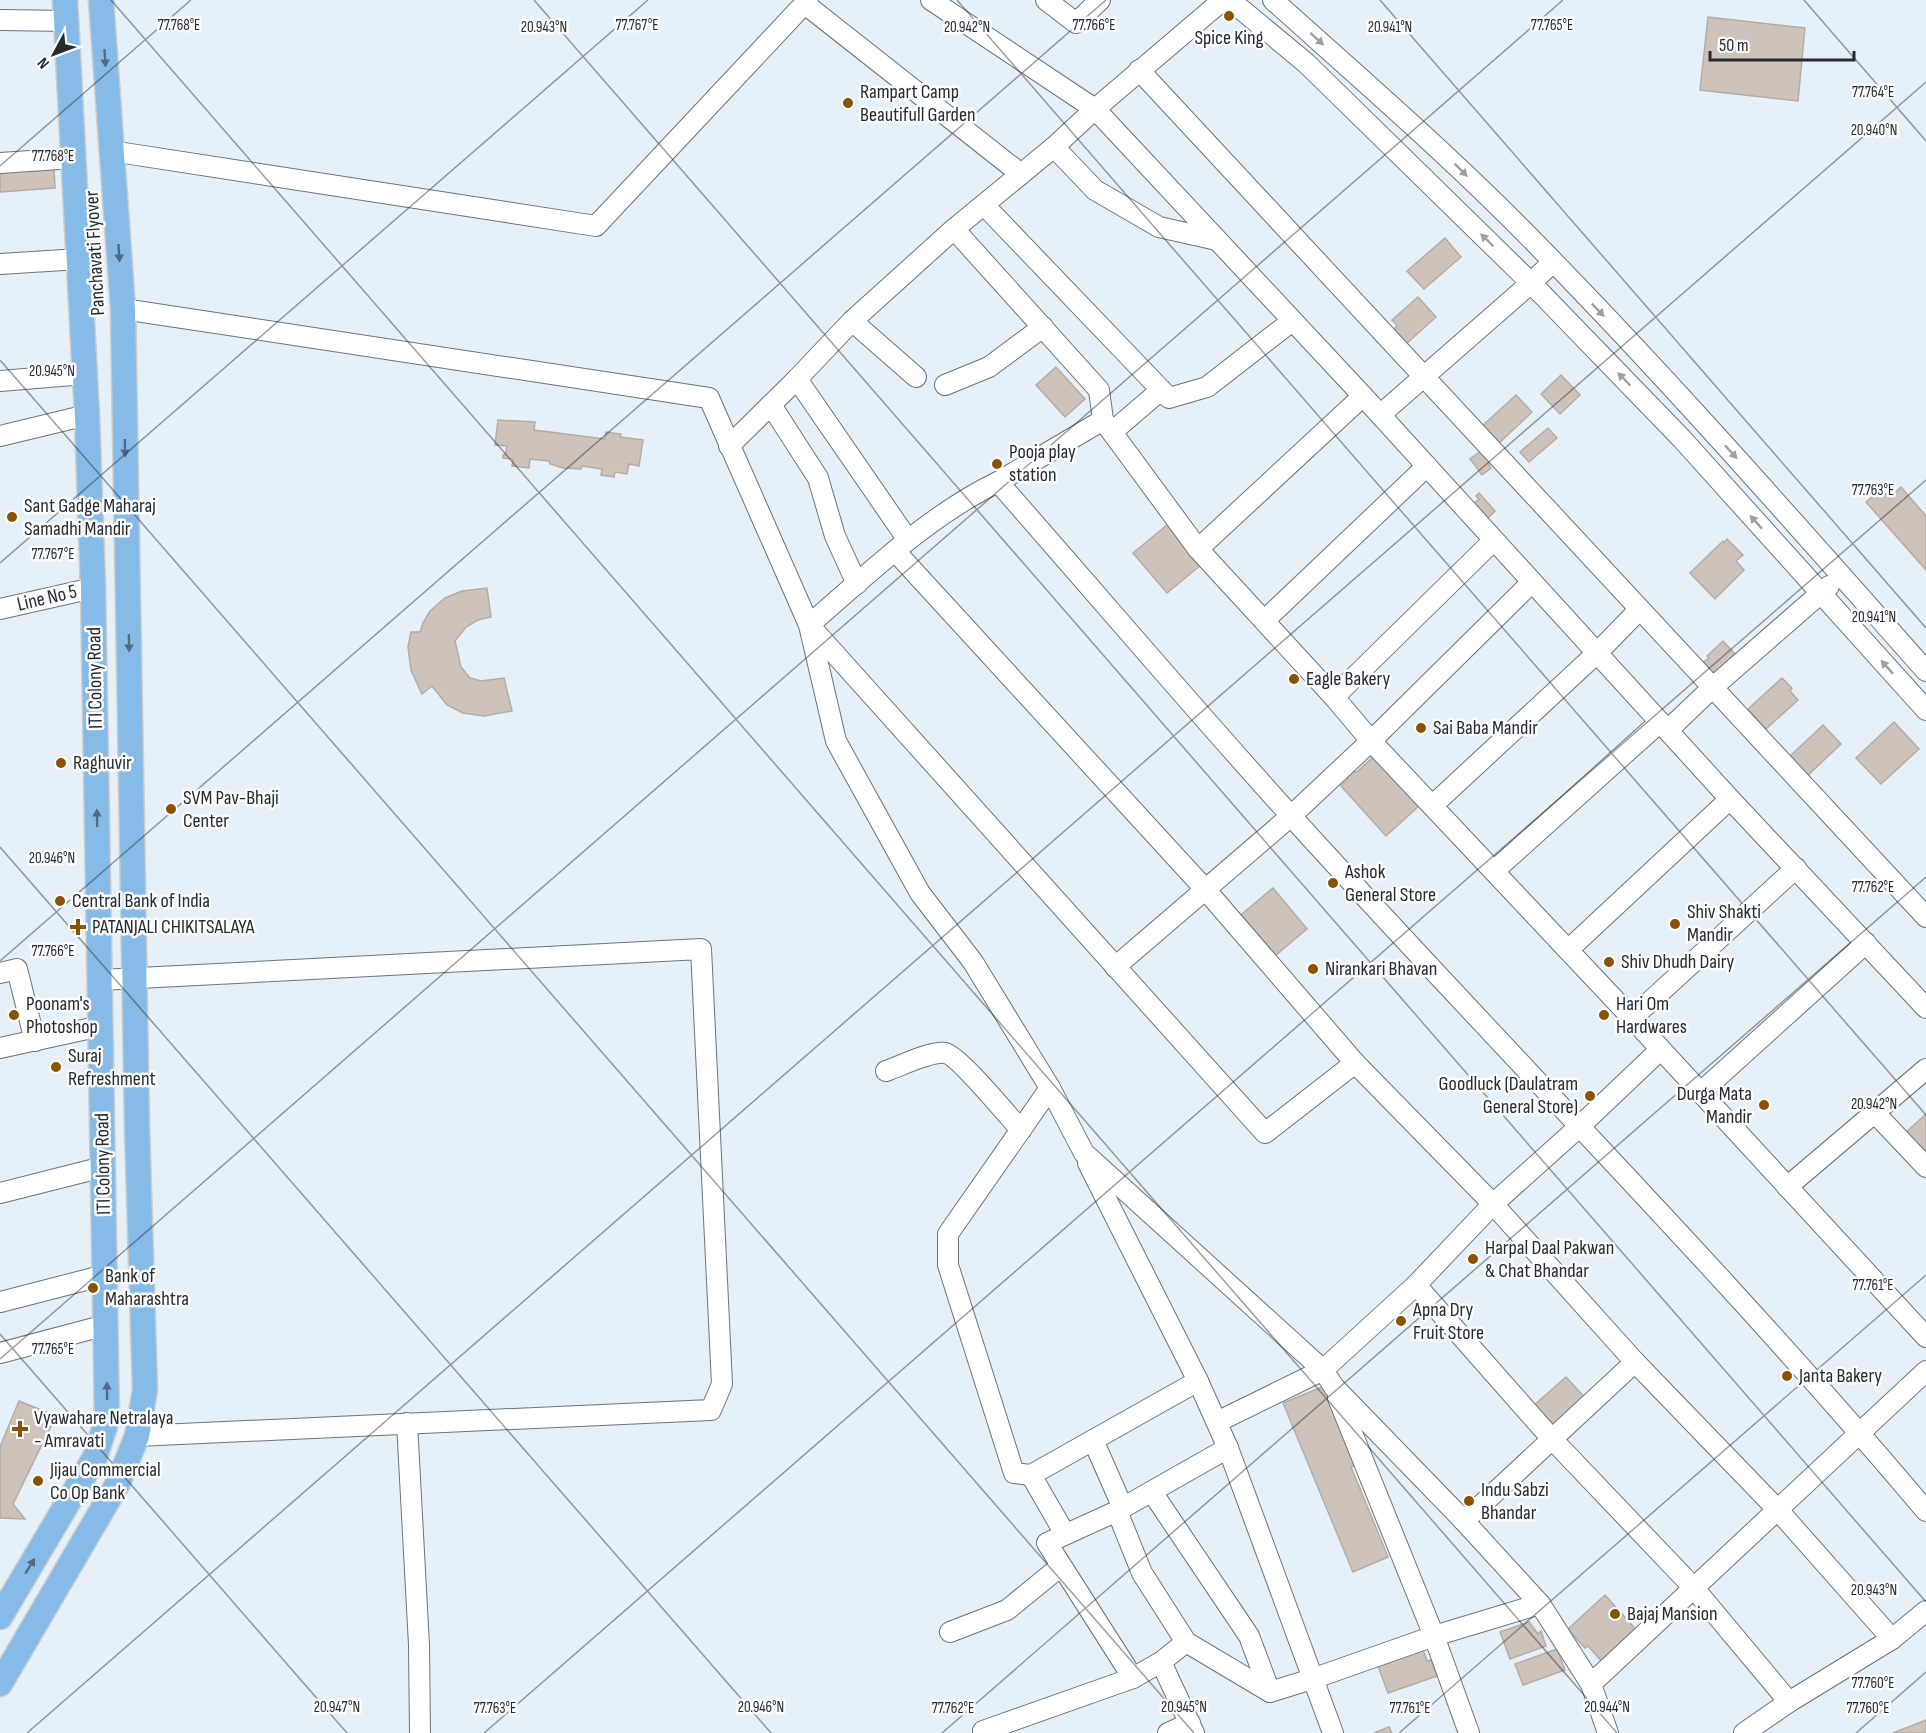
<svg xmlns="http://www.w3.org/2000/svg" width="1926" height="1733" font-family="'Sofia Sans Condensed',sans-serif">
	<rect width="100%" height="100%" fill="#e6f0f9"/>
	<g fill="#cdc3ba" stroke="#b5aca3" stroke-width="1.5">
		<polygon points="1708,17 1805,28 1798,101 1700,90"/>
		<polygon points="54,166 55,188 0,192 0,169"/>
		<polygon points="1445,238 1461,257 1424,289 1407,271"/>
		<polygon points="1418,297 1436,317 1405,345 1393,331 1397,325 1392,320"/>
		<polygon points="1056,367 1085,399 1065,417 1036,385"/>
		<polygon points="1561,375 1580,395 1560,414 1541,394"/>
		<polygon points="1516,395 1532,412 1497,445 1481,427"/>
		<polygon points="498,420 535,422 534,430 605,439 606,432 621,434 620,437 643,440 639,466 629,464 627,474 615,472 614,477 601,475 602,469 582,466 581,469 563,468 550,464 549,461 530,459 529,468 512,466 513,459 503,458 503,455 505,455 507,446 495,445"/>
		<polygon points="1548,428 1557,438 1529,462 1520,452"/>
		<polygon points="1481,451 1490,463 1489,465 1491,468 1482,475 1470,459"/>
		<polygon points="1901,487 1926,516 1926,570 1866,502 1881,489 1889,498"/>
		<polygon points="1479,493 1495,511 1483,523 1469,508 1479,499 1476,496"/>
		<polygon points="1167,525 1201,565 1167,593 1133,553"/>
		<polygon points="1727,539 1743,555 1736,561 1744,570 1715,599 1690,573 1723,541 1724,543"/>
		<polygon points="487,588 491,617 478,620 466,627 455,641 461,667 470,678 481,681 504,678 512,711 484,716 463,713 447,705 432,686 422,694 411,670 408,647 411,632 420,632 423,623 430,611 445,598 462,591"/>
		<polygon points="1723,641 1736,655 1714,676 1702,663 1709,658 1707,656"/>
		<polygon points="1782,678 1792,688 1790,691 1798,700 1766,729 1748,709"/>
		<polygon points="1894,722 1919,749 1881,784 1856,758"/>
		<polygon points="1823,725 1841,744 1806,777 1788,758"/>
		<polygon points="1374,756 1419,806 1386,836 1341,786 1348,779 1348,774 1353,771 1357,772"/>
		<polygon points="1273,888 1307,929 1270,960 1236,919"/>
		<polygon points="1926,1114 1926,1149 1920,1154 1903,1135"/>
		<polygon points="1566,1377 1587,1400 1553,1430 1532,1407"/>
		<polygon points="1327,1385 1360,1464 1351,1467 1388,1557 1353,1572 1283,1403"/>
		<polygon points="19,1401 56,1416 13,1504 25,1519 0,1518 0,1447"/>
		<polygon points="1605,1595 1639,1633 1604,1664 1588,1646 1585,1648 1568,1629"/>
		<polygon points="1529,1622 1538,1634 1541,1631 1546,1646 1510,1659 1500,1632"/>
		<polygon points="1422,1647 1427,1661 1431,1660 1437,1676 1388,1693 1378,1666"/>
		<polygon points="1557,1649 1565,1670 1523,1685 1515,1664"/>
		<polygon points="1926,1720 1926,1733 1893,1733"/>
		<polygon points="1389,1727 1392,1733 1374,1733"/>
	</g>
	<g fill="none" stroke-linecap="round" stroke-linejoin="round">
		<defs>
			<g id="minor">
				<polyline points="931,0 1095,109 1363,396 1730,799 1926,1008"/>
				<polyline points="1046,0 1076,23 1100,0"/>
				<polyline points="1230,0 1306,63 1531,283 1682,439 1926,710"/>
				<path d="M1273,0C1364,82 1457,162 1542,250C1675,386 1800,529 1926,671"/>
				<polyline points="805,4 1021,174"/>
				<polyline points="0,20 67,21"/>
				<polyline points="1139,70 1926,917"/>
				<polyline points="1054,147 1095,190 1159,227 1217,240"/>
				<polyline points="111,151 596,226 808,0"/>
				<polyline points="0,163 74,158"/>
				<polyline points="984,205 1169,398 1207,387 1292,321"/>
				<polyline points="954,229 1099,390 1103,420 1198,549 1334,697 1371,741 1632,1018 1926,1337"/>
				<polyline points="0,264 79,259"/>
				<polyline points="123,309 709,398 809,625 836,741 920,893 973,962 1050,1088 1084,1153 1323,1370 1334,1387 1464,1521 1540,1604 1591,1684 1608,1733"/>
				<polyline points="852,321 916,377"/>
				<polyline points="797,379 908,540"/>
				<polyline points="0,381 85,374"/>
				<polyline points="945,385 989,367 1043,327"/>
				<polyline points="771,405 818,478 835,536 857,584"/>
				<polyline points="1380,415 1531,283 1553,262"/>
				<polyline points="1112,432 1161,390"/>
				<polyline points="0,436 87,415"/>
				<polyline points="729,446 797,379 852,321 954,229 1054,147 1095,109 1223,0"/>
				<polyline points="998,482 1103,420"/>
				<polyline points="1198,549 1363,396"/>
				<polyline points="895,551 1205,889 1355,1063 1493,1204 1635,1362 1777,1509 1892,1639"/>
				<polyline points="0,609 93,588"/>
				<polyline points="1265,620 1427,466"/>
				<polyline points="1334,697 1493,541"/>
				<polyline points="1668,730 1712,688 1829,586"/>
				<polyline points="1433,805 1597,653 1639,610"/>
				<polyline points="1494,871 1660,722"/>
				<polyline points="1568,950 1730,799"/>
				<polyline points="1115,967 1291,816 1371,741 1532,582"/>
				<polyline points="0,973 17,969 35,1041"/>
				<polyline points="100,980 701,949 722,1384 711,1410 137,1436"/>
				<polyline points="1632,1018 1796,868"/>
				<polyline points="0,1048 101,1026"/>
				<path d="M1355,1063L1265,1133L809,625C867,575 929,515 998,482C1096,593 1192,707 1292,817C1502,1049 1724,1271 1926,1511"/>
				<path d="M886,1071C901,1066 930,1051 945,1053C958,1055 1009,1117 1021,1130"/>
				<polyline points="1050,1088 948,1234 948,1265 1014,1473 1031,1475 1198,1381"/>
				<polyline points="1700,1093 1866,943"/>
				<polyline points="1875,1113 1926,1167"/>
				<polyline points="1088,1163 1198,1381 1228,1448 1333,1733"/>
				<polyline points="1787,1187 1926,1069"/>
				<polyline points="0,1193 103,1167"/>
				<polyline points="1416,1285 1552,1439 1693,1587 1789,1702"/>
				<polyline points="0,1302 105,1275"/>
				<polyline points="0,1353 106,1325"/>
				<polyline points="1338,1398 1434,1636 1469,1733"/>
				<polyline points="1217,1422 1323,1370 1416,1285 1493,1204 1580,1126 1660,1050"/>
				<polyline points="407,1423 419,1645 420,1733"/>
				<polyline points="1093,1440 1123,1508"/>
				<polyline points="1031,1475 1065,1534"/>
				<polyline points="1152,1492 1249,1636 1270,1692"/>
				<polyline points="1117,1511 1142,1573 1186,1642 1270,1692 1312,1679 1434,1636 1540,1604"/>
				<polyline points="1464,1521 1635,1362"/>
				<polyline points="950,1632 1007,1610 1061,1566"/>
				<polyline points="1161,1662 1194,1733"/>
				<polyline points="1133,1678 1047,1543 1117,1511 1228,1448"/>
				<polyline points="1591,1684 1926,1371"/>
				<polyline points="983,1731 1133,1678 1161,1662 1186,1642"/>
				<polyline points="1168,1733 1190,1723"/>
				<polyline points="1744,1733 1789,1702 1892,1639 1926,1611"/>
			</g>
			<g id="major">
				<polyline points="0,1617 95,1457 107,1420 93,588 87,415 65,0"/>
				<polyline points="0,1684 118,1483 137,1436 145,1390 137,1127 123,309 101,0"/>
			</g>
		</defs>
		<use href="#minor" stroke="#6b737c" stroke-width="22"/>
		<use href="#major" stroke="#cbcccd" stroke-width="27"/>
		<use href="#minor" stroke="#fff" stroke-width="20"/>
		<use href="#major" stroke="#86bbe8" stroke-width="24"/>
	</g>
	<defs><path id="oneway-solid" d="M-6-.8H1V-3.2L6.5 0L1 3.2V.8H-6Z" transform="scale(1.5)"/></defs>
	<g fill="#9e9fa1">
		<use href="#oneway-solid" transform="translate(1317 39) rotate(42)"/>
		<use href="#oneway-solid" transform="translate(1461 170) rotate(45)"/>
		<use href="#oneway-solid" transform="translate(1487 240) rotate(-136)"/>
		<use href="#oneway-solid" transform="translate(1598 310) rotate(46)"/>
		<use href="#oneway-solid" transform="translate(1624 379) rotate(-134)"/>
		<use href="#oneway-solid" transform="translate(1731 452) rotate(48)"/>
		<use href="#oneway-solid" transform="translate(1756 522) rotate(-132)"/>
		<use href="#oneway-solid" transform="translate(1887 667) rotate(-132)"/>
	</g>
	<g fill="#526b82">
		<use href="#oneway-solid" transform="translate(105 58) rotate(86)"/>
		<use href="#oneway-solid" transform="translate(119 253) rotate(86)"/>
		<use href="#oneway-solid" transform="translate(125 448) rotate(89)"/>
		<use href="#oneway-solid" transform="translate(129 643) rotate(89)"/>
		<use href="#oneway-solid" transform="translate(97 818) rotate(-91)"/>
		<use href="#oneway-solid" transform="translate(107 1391) rotate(-91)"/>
		<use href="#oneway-solid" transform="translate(30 1566) rotate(-59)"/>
	</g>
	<path fill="none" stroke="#272a2e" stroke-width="1.5" stroke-opacity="0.45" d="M111,0L1617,1733M534,0L1926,1602M957,0L1926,1115M1380,0L1926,628M1804,0L1926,141M0,166L191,0M0,360L1194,1733M0,563L648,0M0,847L771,1733M0,961L1106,0M0,1334L347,1733M0,1359L1563,0M27,1733L1926,82M484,1733L1926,480M942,1733L1926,877M1399,1733L1926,1275M1856,1733L1926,1672"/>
	<g fill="#895302" stroke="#fafcfe" stroke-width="2">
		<circle cx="1229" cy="16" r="6"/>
		<circle cx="848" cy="103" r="6"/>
		<circle cx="997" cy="464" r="6"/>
		<circle cx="12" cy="517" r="6"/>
		<circle cx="1294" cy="679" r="6"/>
		<circle cx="1421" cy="728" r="6"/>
		<circle cx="61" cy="763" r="6"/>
		<circle cx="171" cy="809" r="6"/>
		<circle cx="1333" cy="883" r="6"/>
		<circle cx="60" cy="901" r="6"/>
		<circle cx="1675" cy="924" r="6"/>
		<path d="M75 918h6v6h6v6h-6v6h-6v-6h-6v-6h6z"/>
		<circle cx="1609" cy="962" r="6"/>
		<circle cx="1313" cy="969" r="6"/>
		<circle cx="14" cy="1015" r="6"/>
		<circle cx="1604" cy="1015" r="6"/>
		<circle cx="56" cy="1067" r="6"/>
		<circle cx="1590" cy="1096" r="6"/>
		<circle cx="1764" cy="1105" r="6"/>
		<circle cx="1473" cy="1259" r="6"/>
		<circle cx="93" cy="1288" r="6"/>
		<circle cx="1401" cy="1321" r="6"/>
		<circle cx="1787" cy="1376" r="6"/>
		<path d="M17 1420h6v6h6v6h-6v6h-6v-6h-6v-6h6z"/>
		<circle cx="38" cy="1481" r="6"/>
		<circle cx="1469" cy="1501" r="6"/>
		<circle cx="1615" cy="1614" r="6"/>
	</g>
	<g text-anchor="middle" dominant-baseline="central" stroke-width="5" stroke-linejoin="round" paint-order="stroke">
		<g font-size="20" fill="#272a2e" stroke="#fafcfe" text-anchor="start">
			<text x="1229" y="38" text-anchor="middle">Spice King</text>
			<text x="860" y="92">Rampart Camp<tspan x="860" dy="23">Beautifull Garden</tspan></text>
			<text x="1009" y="452">Pooja play<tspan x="1009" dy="23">station</tspan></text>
			<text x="24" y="506">Sant Gadge Maharaj<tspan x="24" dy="23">Samadhi Mandir</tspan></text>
			<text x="1306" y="679">Eagle Bakery</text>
			<text x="1433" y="728">Sai Baba Mandir</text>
			<text x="73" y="763">Raghuvir</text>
			<text x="183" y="798">SVM Pav-Bhaji<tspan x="183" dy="23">Center</tspan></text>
			<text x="1345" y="872">Ashok<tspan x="1345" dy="23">General Store</tspan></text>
			<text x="72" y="901">Central Bank of India</text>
			<text x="1687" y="912">Shiv Shakti<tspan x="1687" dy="23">Mandir</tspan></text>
			<text x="92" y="927">PATANJALI CHIKITSALAYA</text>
			<text x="1621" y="962">Shiv Dhudh Dairy</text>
			<text x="1325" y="969">Nirankari Bhavan</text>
			<text x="26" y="1004">Poonam's<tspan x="26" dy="23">Photoshop</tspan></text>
			<text x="1616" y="1004">Hari Om<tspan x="1616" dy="23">Hardwares</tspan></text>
			<text x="68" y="1056">Suraj<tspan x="68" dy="23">Refreshment</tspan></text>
			<text x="1578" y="1084" text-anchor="end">Goodluck (Daulatram<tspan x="1578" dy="23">General Store)</tspan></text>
			<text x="1752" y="1094" text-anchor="end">Durga Mata<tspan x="1752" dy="23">Mandir</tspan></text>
			<text x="1485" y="1248">Harpal Daal Pakwan<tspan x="1485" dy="23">&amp; Chat Bhandar</tspan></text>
			<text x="105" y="1276">Bank of<tspan x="105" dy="23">Maharashtra</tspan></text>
			<text x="1413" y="1310">Apna Dry<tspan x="1413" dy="23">Fruit Store</tspan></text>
			<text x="1799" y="1376">Janta Bakery</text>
			<text x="34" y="1418">Vyawahare Netralaya<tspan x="34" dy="23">- Amravati</tspan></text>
			<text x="50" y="1470">Jijau Commercial<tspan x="50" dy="23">Co Op Bank</tspan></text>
			<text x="1481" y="1490">Indu Sabzi<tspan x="1481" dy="23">Bhandar</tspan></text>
			<text x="1627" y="1614">Bajaj Mansion</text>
		</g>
		<g font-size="20" fill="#272a2e" stroke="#fafcfe">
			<text transform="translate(95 253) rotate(-93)">Panchavati Flyover</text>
			<text transform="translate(47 598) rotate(-13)">Line No 5</text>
			<text transform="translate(95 678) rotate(-91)">ITI Colony Road</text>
			<text transform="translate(103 1164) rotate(-91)">ITI Colony Road</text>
		</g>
	</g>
	<g font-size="15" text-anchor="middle" fill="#272a2e" stroke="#fafcfe" stroke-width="5" stroke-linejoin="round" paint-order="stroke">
		<text x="179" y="30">77.768°E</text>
		<text x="637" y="30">77.767°E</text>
		<text x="1094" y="30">77.766°E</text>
		<text x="1552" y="30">77.765°E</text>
		<text x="544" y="32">20.943°N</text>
		<text x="967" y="32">20.942°N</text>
		<text x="1390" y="32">20.941°N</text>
		<text x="1873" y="97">77.764°E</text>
		<text x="1874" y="135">20.940°N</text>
		<text x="53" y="161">77.768°E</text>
		<text x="52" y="376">20.945°N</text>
		<text x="1873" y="495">77.763°E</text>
		<text x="53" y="559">77.767°E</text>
		<text x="1874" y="622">20.941°N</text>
		<text x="52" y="863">20.946°N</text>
		<text x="1873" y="892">77.762°E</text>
		<text x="53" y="956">77.766°E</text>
		<text x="1874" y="1109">20.942°N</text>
		<text x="1873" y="1290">77.761°E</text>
		<text x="53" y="1354">77.765°E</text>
		<text x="1874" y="1595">20.943°N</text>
		<text x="1873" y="1688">77.760°E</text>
		<text x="337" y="1712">20.947°N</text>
		<text x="761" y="1712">20.946°N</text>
		<text x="1184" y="1712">20.945°N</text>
		<text x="1607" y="1712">20.944°N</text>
		<text x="495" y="1713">77.763°E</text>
		<text x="953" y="1713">77.762°E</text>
		<text x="1410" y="1713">77.761°E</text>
		<text x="1868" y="1713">77.760°E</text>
	</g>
	<g transform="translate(54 54) rotate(229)" stroke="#fafcfe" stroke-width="4.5" paint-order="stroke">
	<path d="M0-4.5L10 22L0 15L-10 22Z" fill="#272a2e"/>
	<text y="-9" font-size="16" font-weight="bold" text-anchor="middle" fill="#272a2e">N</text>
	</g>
	<path d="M1710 51v9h144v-9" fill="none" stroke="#272a2e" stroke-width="3"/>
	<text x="1719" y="51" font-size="18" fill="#272a2e" stroke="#fafcfe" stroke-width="4.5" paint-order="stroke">50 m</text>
</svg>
